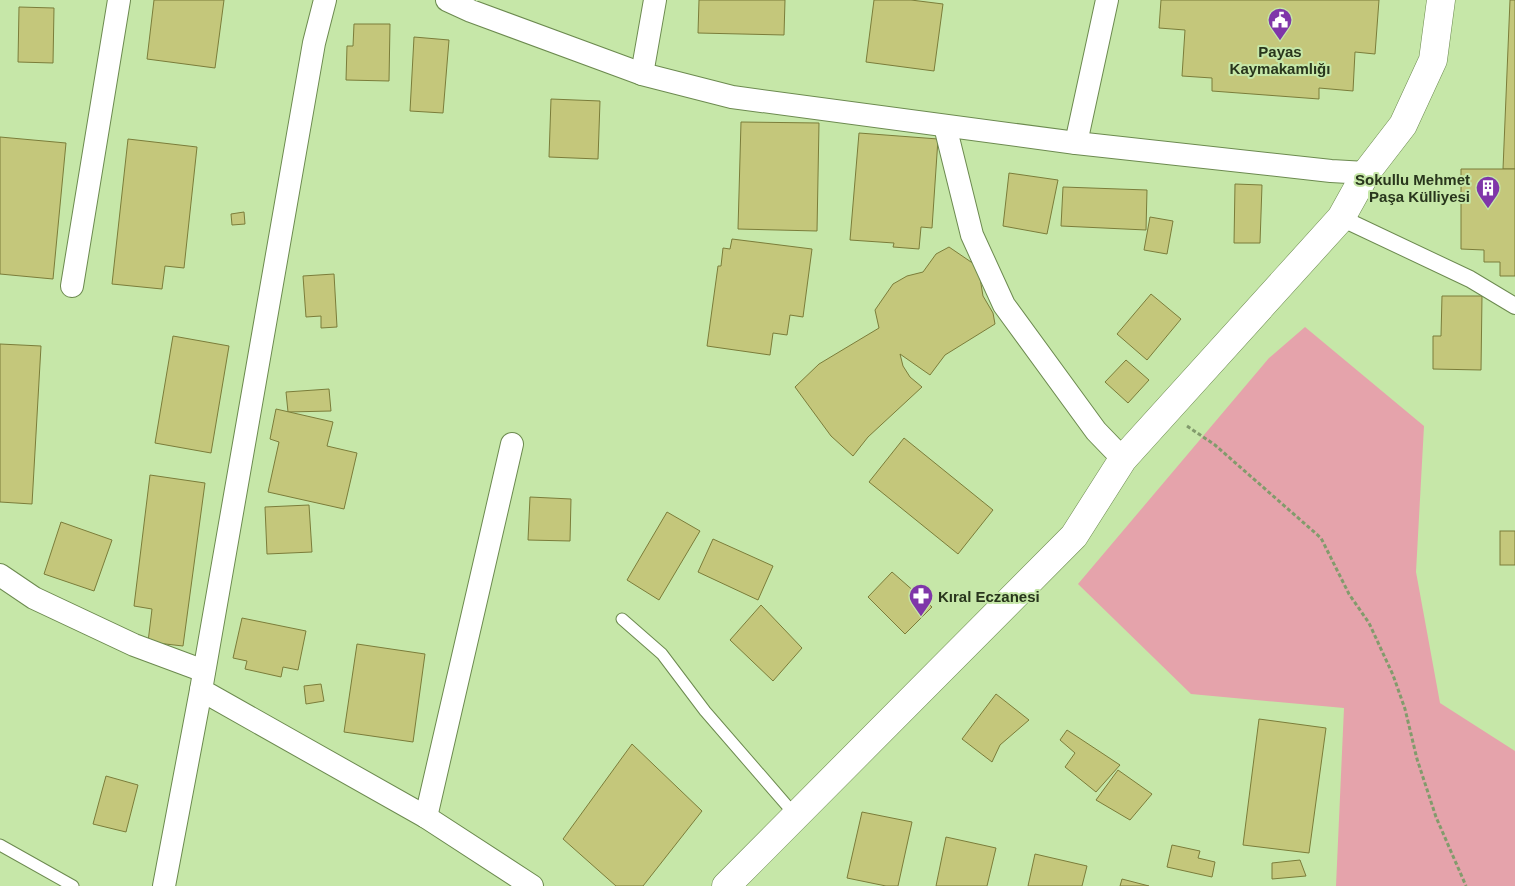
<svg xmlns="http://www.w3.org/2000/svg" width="1515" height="886" font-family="Arial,sans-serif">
	<rect width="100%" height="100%" fill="#c6e7a8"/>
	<polygon fill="#e5a3ab" points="1305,327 1424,426 1416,572 1440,703 1515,751 1515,886 1336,886 1344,708 1191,694 1078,584 1269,358"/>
	<g fill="#c4c77b" stroke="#7b7d3a">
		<polygon points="154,0 224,0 215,68 147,59"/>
		<polygon points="699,0 785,0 784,35 698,33"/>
		<polygon points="874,0 911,0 943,4 934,71 866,62"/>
		<polygon points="1161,0 1379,0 1375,54 1355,52 1353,91 1319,88 1319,99 1212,91 1212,78 1182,76 1185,30 1159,28"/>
		<polygon points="1510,0 1515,0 1515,169 1503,169"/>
		<polygon points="19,7 54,8 53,63 18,62"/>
		<polygon points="354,24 390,24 389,81 346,80 347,46 353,46"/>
		<polygon points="414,37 449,40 443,113 410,111"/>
		<polygon points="551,99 600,101 598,159 549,157"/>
		<polygon points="741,122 819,123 817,231 738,229"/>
		<polygon points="859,133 938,139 932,228 921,227 919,249 893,247 894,243 850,240"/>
		<polygon points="0,137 66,143 53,279 0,274"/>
		<polygon points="128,139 197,147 184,268 165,266 162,289 112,284"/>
		<polygon points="1461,169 1515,169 1515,276 1500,276 1500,262 1484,262 1484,250 1461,249"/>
		<polygon points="1009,173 1058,180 1047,234 1003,226"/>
		<polygon points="1235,184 1262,185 1260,243 1234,243"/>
		<polygon points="1063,187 1147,190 1146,230 1061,226"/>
		<polygon points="244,212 245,224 232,225 231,214"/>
		<polygon points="1150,217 1173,221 1167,254 1144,250"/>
		<polygon points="732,239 812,249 803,317 790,315 787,335 773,333 770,355 707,346 718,266 721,266 723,248 730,249"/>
		<polygon points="949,247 974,264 979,272 983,296 993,313 995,324 945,355 930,375 900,354 903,366 910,377 922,387 868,437 853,456 831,436 795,387 819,364 879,328 875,310 893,284 907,276 923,272 936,254"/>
		<polygon points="334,274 337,327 321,328 321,316 306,317 303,276"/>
		<polygon points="1151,294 1181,319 1147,360 1117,334"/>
		<polygon points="1442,296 1482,296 1481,370 1433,369 1433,336 1441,336"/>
		<polygon points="173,336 229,346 211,453 155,443"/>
		<polygon points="0,344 41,346 32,504 0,502"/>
		<polygon points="1126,360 1149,380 1128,403 1105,382"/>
		<polygon points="329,389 331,411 288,412 286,392"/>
		<polygon points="276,409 333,422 327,446 357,453 344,509 268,492 279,442 270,439"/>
		<polygon points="904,438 993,510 958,554 869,482"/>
		<polygon points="150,475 205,483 183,646 148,642 152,609 134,606"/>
		<polygon points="530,497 571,499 570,541 528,540"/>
		<polygon points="309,505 312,552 267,554 265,507"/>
		<polygon points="667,512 700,531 659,600 627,580"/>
		<polygon points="61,522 112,540 94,591 44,574"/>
		<rect x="1500" y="531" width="15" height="34"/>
		<polygon points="713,539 773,566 758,600 698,572"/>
		<polygon points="892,572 932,607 905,634 868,597"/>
		<polygon points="761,605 802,648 773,681 730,640"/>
		<polygon points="242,618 306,631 298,670 283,667 281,677 245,669 247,661 233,658"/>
		<polygon points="357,644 425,654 413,742 344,732"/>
		<polygon points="321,684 324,701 306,704 304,686"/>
		<polygon points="996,694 1029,720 1000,745 992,762 962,739"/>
		<polygon points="1259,719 1326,728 1309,853 1243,845"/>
		<polygon points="1067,730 1120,765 1096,792 1065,767 1075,753 1060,740"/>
		<polygon points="632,744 702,811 643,886 616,886 563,839"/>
		<polygon points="1118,770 1152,794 1130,820 1096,800"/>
		<polygon points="106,776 138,785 126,832 93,824"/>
		<polygon points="862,812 912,822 898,886 886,886 847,878"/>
		<polygon points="946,837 996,848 987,886 936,886"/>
		<polygon points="1172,845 1200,851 1198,858 1215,862 1212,877 1167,867"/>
		<polygon points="1035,854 1087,866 1082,886 1028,886"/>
		<polygon points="1300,860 1306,876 1272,879 1272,863"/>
		<polygon points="1122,879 1149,886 1120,886"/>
	</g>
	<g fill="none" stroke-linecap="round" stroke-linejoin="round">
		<defs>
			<g id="service">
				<polyline points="622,619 662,654 705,711 796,816"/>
				<polyline points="0,845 73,886"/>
			</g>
			<polyline id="pedestrian" points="1341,218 1470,279 1515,306"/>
			<g id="minor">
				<polyline points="325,0 314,43 201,690 426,817 532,886"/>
				<polyline points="447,0 471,11 642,74 732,97 1076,143 1331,171 1366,173"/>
				<polyline points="642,74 655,0"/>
				<polyline points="945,126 972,235 1004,305 1096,431 1123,459"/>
				<polyline points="1076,143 1107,0"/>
				<polyline points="72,286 119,0"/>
				<polyline points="0,575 34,598 134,645 204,671"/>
				<polyline points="426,817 512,444"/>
				<polyline points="164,886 201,690"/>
			</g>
			<polyline id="tertiary" points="726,886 1074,536 1123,459 1341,218 1366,173 1403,125 1433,60 1441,0"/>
		</defs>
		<use href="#service" stroke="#6c8a4f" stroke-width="13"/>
		<use href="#pedestrian" stroke="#6c8a4f" stroke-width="18"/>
		<use href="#minor" stroke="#6c8a4f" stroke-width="24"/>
		<use href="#tertiary" stroke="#6c8a4f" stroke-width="29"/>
		<polyline stroke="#829b6c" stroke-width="3" stroke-dasharray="4 2.5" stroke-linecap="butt" points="1187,426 1215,445 1321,538 1349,594 1369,623 1393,675 1405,709 1417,759 1436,817 1466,886"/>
		<use href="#service" stroke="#fff" stroke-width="11"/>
		<use href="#pedestrian" stroke="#fff" stroke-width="16"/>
		<use href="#minor" stroke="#fff" stroke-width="22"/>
		<use href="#tertiary" stroke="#fff" stroke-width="28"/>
	</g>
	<defs>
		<symbol id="civic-pin" viewBox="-11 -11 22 30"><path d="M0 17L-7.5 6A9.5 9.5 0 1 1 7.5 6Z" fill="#7f36a9" stroke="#c6e7a8"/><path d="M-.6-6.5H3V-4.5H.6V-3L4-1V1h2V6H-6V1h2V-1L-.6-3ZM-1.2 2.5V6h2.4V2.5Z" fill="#fff"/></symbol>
		<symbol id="building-pin" viewBox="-11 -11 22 30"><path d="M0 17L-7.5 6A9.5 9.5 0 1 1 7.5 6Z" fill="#7f36a9" stroke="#c6e7a8"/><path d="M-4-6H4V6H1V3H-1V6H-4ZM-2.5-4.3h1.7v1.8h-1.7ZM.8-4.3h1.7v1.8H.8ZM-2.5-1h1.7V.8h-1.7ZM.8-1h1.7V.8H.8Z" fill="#fff"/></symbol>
		<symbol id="pharmacy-pin" viewBox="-11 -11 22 30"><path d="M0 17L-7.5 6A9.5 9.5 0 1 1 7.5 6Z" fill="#7f36a9" stroke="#c6e7a8"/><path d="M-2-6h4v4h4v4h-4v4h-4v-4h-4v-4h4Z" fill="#fff"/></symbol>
	</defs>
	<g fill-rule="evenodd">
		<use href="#civic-pin" x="1266" y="6" width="28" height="38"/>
		<use href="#building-pin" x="1474" y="174" width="28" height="38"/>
		<use href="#pharmacy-pin" x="907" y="582" width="28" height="38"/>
	</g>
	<g text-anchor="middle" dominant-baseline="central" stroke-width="4" stroke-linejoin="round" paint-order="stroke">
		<g font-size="15" font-weight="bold" fill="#28351c" stroke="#c6e7a8">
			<text x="1280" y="51">Payas<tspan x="1280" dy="17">Kaymakamlığı</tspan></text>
			<text x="1470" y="179" text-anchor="end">Sokullu Mehmet<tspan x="1470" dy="17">Paşa Külliyesi</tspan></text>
			<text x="938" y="596" text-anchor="start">Kıral Eczanesi</text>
		</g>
	</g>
</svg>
